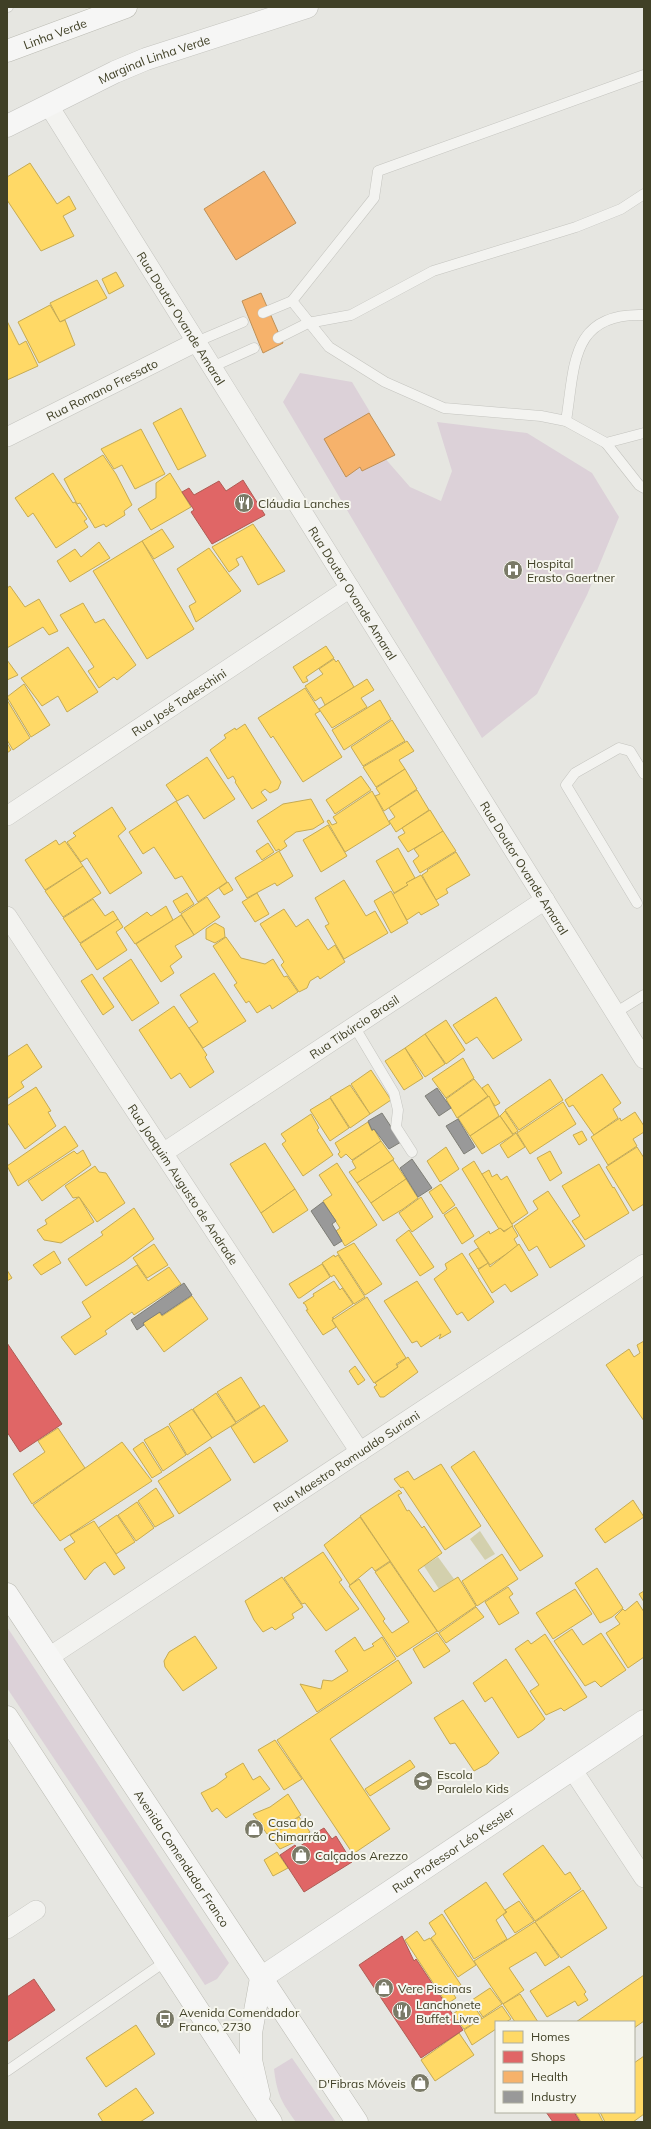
<svg xmlns="http://www.w3.org/2000/svg" width="651" height="2129" font-family="Mulish,sans-serif">
	<rect width="100%" height="100%" fill="#e6e6e1"/>
	<g fill="#dcd1d8">
		<polygon points="300,373 352,382 370,412 376,448 410,487 441,501 452,471 437,422 527,433 592,473 619,517 587,595 537,694 482,738 283,402"/>
		<polygon points="7,1627 229,1963 217,1979 205,1985 7,1688"/>
		<path d="M292,2058L336,2122H296C281,2102 277,2094 274,2069Z"/>
	</g>
	<g fill="#d3d0ad">
		<polygon points="480,1531 495,1554 485,1560 470,1539"/>
		<polygon points="438,1557 454,1579 439,1589 424,1566"/>
	</g>
	<g fill="#ffd966" stroke="#c6ab53">
		<polygon points="30,163 57,204 69,196 76,209 63,216 74,236 41,251 7,200 7,177"/>
		<polygon points="116,272 124,286 109,294 102,279"/>
		<polygon points="97,280 107,298 60,322 50,303"/>
		<polygon points="50,305 60,322 65,320 75,345 39,363 18,322"/>
		<polygon points="7,321 19,345 26,341 38,366 7,380"/>
		<polygon points="181,408 206,456 178,470 153,423"/>
		<polygon points="141,429 165,474 135,489 122,465 114,469 101,449"/>
		<polygon points="103,455 116,474 132,505 124,511 125,515 106,527 104,524 95,528 80,503 77,504 64,479"/>
		<polygon points="53,473 73,503 75,502 87,519 84,521 88,527 56,548 33,513 28,517 15,498"/>
		<polygon points="170,473 191,507 151,530 138,509 156,498 156,483"/>
		<polygon points="253,524 285,571 258,585 242,556 236,559 239,565 229,572 212,547"/>
		<polygon points="162,529 174,547 154,559 142,541"/>
		<polygon points="142,541 194,629 147,659 93,571"/>
		<polygon points="99,542 110,558 70,582 57,561 75,549 81,557"/>
		<polygon points="209,548 241,591 196,622 189,606 196,602 177,569"/>
		<polygon points="10,586 25,607 39,599 58,631 49,635 43,627 7,648 7,588"/>
		<polygon points="83,603 95,623 104,619 136,665 117,680 114,677 99,688 88,671 94,667 60,615"/>
		<polygon points="326,646 334,658 306,677 308,681 303,683 293,667"/>
		<polygon points="68,647 98,692 67,712 58,696 42,706 21,678"/>
		<polygon points="334,659 336,662 338,660 354,687 325,705 321,697 315,701 305,686 323,674 319,669"/>
		<polygon points="7,660 18,675 7,680"/>
		<polygon points="367,679 374,690 361,698 367,707 332,728 319,709"/>
		<polygon points="24,684 50,725 31,737 7,697"/>
		<polygon points="305,688 320,711 315,714 342,757 303,782 273,736 271,738 258,718"/>
		<polygon points="7,700 30,738 13,750 7,740"/>
		<polygon points="380,700 391,719 344,750 332,730"/>
		<polygon points="392,720 405,741 363,766 351,747"/>
		<polygon points="245,724 281,782 278,789 270,793 265,789 261,792 267,800 252,809 235,782 236,781 233,776 228,779 210,750 226,738 224,735 235,728 236,730"/>
		<polygon points="407,741 414,751 399,760 405,769 376,787 363,767"/>
		<polygon points="7,743 11,750 7,753"/>
		<polygon points="207,757 235,799 204,819 188,795 177,801 166,785"/>
		<polygon points="405,769 417,789 384,811 375,796 380,794 376,788"/>
		<polygon points="361,776 371,790 335,814 326,800"/>
		<polygon points="417,790 429,810 396,832 389,821 395,817 389,808"/>
		<polygon points="372,791 390,824 345,852 327,821 329,820 332,825 337,823 333,817"/>
		<polygon points="311,799 324,822 313,829 296,832 284,841 287,846 280,851 279,849 276,851 257,821 283,804"/>
		<polygon points="176,801 227,882 198,902 182,876 175,879 154,847 143,854 129,832"/>
		<polygon points="112,807 126,829 118,836 142,873 110,894 87,858 81,862 67,842 76,836 73,833"/>
		<polygon points="430,810 443,831 408,852 398,837 405,833 402,828"/>
		<polygon points="328,825 347,856 321,872 303,840"/>
		<polygon points="443,831 456,851 420,873 413,861 419,856 414,849"/>
		<polygon points="56,840 59,845 65,841 83,866 45,890 25,860"/>
		<polygon points="268,843 274,852 262,860 256,851"/>
		<polygon points="398,848 415,878 406,883 408,885 394,893 376,861"/>
		<polygon points="279,851 293,876 277,886 275,883 247,898 235,878"/>
		<polygon points="456,852 470,875 446,889 448,893 436,900 422,875 428,871 427,870"/>
		<polygon points="83,866 101,893 63,917 45,891"/>
		<polygon points="421,875 439,905 421,915 419,912 407,920 392,895 408,885 406,883"/>
		<polygon points="344,880 366,916 375,911 388,933 344,959 325,926 329,924 315,898"/>
		<polygon points="228,882 233,890 224,895 219,888"/>
		<polygon points="391,891 408,923 391,933 374,901"/>
		<polygon points="187,893 194,904 180,913 173,901"/>
		<polygon points="257,893 269,914 255,922 242,902"/>
		<polygon points="207,897 220,917 194,935 181,914"/>
		<polygon points="93,899 105,916 113,911 118,919 80,943 63,918"/>
		<polygon points="166,906 173,920 135,944 124,928 147,912 151,916"/>
		<polygon points="284,909 296,927 308,919 328,950 335,945 345,962 320,979 318,976 310,981 307,988 299,992 281,965 284,962 260,924"/>
		<polygon points="181,915 194,935 175,946 182,957 170,966 174,973 161,982 136,944"/>
		<polygon points="118,919 123,927 116,932 127,950 97,970 80,944"/>
		<polygon points="215,923 224,928 225,937 215,943 206,939 206,929"/>
		<polygon points="226,937 241,958 265,964 273,959 284,977 287,976 298,992 272,1009 270,1005 257,1013 249,1001 246,1003 234,985 237,983 213,946"/>
		<polygon points="131,959 159,1003 132,1021 103,978"/>
		<polygon points="214,973 246,1021 203,1048 189,1028 198,1022 180,995"/>
		<polygon points="92,974 114,1007 103,1015 81,981"/>
		<polygon points="496,997 522,1040 493,1059 477,1037 466,1044 453,1025"/>
		<polygon points="174,1006 207,1055 205,1057 214,1072 190,1088 180,1073 171,1079 139,1030"/>
		<polygon points="446,1020 465,1050 446,1064 425,1034"/>
		<polygon points="425,1034 445,1064 425,1077 405,1048"/>
		<polygon points="27,1044 42,1067 21,1082 24,1087 7,1099 7,1057"/>
		<polygon points="405,1048 423,1078 404,1090 385,1061"/>
		<polygon points="463,1058 474,1078 446,1098 432,1079"/>
		<polygon points="371,1070 391,1100 370,1114 351,1084"/>
		<polygon points="602,1074 621,1103 613,1109 618,1118 594,1135 573,1105 569,1107 565,1100"/>
		<polygon points="474,1079 488,1096 457,1118 446,1099"/>
		<polygon points="550,1079 563,1100 519,1130 505,1110"/>
		<polygon points="488,1084 500,1103 495,1106 482,1088"/>
		<polygon points="350,1085 370,1114 350,1128 330,1097"/>
		<polygon points="36,1087 51,1111 48,1112 56,1126 25,1149 7,1122 7,1106"/>
		<polygon points="489,1096 499,1116 470,1136 458,1118"/>
		<polygon points="330,1098 349,1128 330,1141 310,1110"/>
		<polygon points="563,1102 576,1124 530,1154 517,1133"/>
		<polygon points="505,1111 518,1131 513,1134 500,1116"/>
		<polygon points="635,1112 644,1126 644,1132 633,1139 637,1146 608,1165 591,1137 620,1118 621,1121"/>
		<polygon points="311,1114 319,1128 317,1130 333,1155 303,1176 282,1144 286,1141 281,1134"/>
		<polygon points="500,1116 513,1135 482,1154 470,1136"/>
		<polygon points="368,1122 372,1131 374,1129 381,1141 352,1160 346,1154 341,1158 338,1154 340,1152 335,1143"/>
		<polygon points="65,1126 78,1146 18,1186 7,1166"/>
		<polygon points="582,1131 587,1140 579,1145 573,1135"/>
		<polygon points="516,1133 525,1147 508,1158 500,1145"/>
		<polygon points="381,1141 394,1159 357,1183 349,1172 356,1168 352,1161"/>
		<polygon points="265,1143 295,1189 261,1213 230,1164"/>
		<polygon points="446,1147 459,1169 440,1182 427,1161"/>
		<polygon points="637,1147 644,1158 644,1204 633,1211 606,1167"/>
		<polygon points="83,1150 91,1165 42,1201 28,1181 74,1151 77,1154"/>
		<polygon points="550,1151 562,1173 550,1181 537,1158"/>
		<polygon points="393,1160 406,1179 371,1203 357,1183"/>
		<polygon points="474,1161 513,1226 504,1231 500,1228 499,1229 462,1169"/>
		<polygon points="337,1163 377,1225 345,1246 336,1231 340,1228 323,1201 332,1195 319,1175"/>
		<polygon points="599,1164 613,1188 614,1187 629,1213 585,1240 572,1221 580,1216 562,1186"/>
		<polygon points="95,1166 99,1172 106,1173 125,1203 97,1222 79,1197 73,1198 65,1186"/>
		<polygon points="489,1170 492,1177 497,1174 501,1180 507,1176 528,1213 512,1224 482,1174"/>
		<polygon points="406,1179 418,1198 403,1209 383,1221 371,1203"/>
		<polygon points="441,1184 455,1205 443,1214 429,1192"/>
		<polygon points="295,1189 308,1210 273,1233 261,1213"/>
		<polygon points="548,1191 585,1246 550,1268 537,1246 529,1251 514,1226 538,1209 533,1201"/>
		<polygon points="79,1197 94,1222 61,1243 44,1240 37,1230 47,1224 45,1220"/>
		<polygon points="421,1197 433,1217 412,1232 399,1213"/>
		<polygon points="456,1207 474,1236 462,1244 444,1215"/>
		<polygon points="134,1208 154,1239 125,1261 86,1286 68,1259 103,1235 101,1232"/>
		<polygon points="512,1226 518,1236 514,1239 518,1246 490,1265 474,1241 489,1231 490,1234 500,1228 504,1232"/>
		<polygon points="409,1230 434,1267 420,1276 396,1240"/>
		<polygon points="354,1243 382,1284 365,1295 337,1252"/>
		<polygon points="154,1244 168,1265 147,1278 133,1258"/>
		<polygon points="519,1244 538,1275 511,1292 505,1284 492,1293 478,1270 488,1263 490,1267"/>
		<polygon points="478,1248 488,1263 478,1269 469,1254"/>
		<polygon points="54,1251 61,1263 41,1275 33,1265"/>
		<polygon points="462,1253 494,1302 468,1321 462,1312 457,1315 434,1279 447,1269 445,1264"/>
		<polygon points="334,1255 335,1257 338,1255 365,1297 354,1304 334,1275 331,1277 322,1263"/>
		<polygon points="322,1264 330,1277 300,1298 298,1298 289,1284"/>
		<polygon points="137,1265 148,1281 169,1267 181,1284 134,1315 132,1312 105,1331 107,1334 75,1355 61,1337 91,1317 82,1302"/>
		<polygon points="7,1270 12,1278 7,1281"/>
		<polygon points="334,1281 340,1290 342,1288 353,1304 332,1318 334,1318 332,1320 336,1327 323,1335 306,1310 308,1310 305,1304 303,1303 314,1296 313,1294"/>
		<polygon points="417,1281 451,1332 439,1339 441,1334 421,1347 417,1341 412,1343 384,1301"/>
		<polygon points="192,1296 208,1319 164,1352 143,1323 159,1312 162,1316"/>
		<polygon points="367,1297 406,1358 396,1364 398,1367 374,1383 332,1320"/>
		<polygon points="644,1341 644,1421 606,1365 629,1349 634,1357 640,1353 637,1345"/>
		<polygon points="408,1357 418,1372 384,1397 380,1397 374,1387 377,1385 375,1383 398,1367 397,1365"/>
		<polygon points="355,1366 365,1380 358,1385 349,1371"/>
		<polygon points="241,1377 260,1407 236,1422 217,1392"/>
		<polygon points="216,1393 236,1423 212,1438 193,1409"/>
		<polygon points="264,1405 288,1441 254,1463 231,1427"/>
		<polygon points="192,1409 212,1438 187,1455 169,1424"/>
		<polygon points="168,1426 186,1455 163,1471 144,1440"/>
		<polygon points="58,1428 85,1468 32,1504 13,1474 45,1452 38,1441"/>
		<polygon points="122,1442 152,1481 60,1541 33,1505"/>
		<polygon points="143,1442 162,1472 152,1478 133,1449"/>
		<polygon points="210,1447 231,1480 179,1514 158,1481"/>
		<polygon points="474,1451 543,1556 520,1571 451,1467"/>
		<polygon points="441,1464 481,1526 445,1550 403,1487 401,1488 394,1479 408,1471 414,1480"/>
		<polygon points="156,1488 174,1516 155,1527 138,1501"/>
		<polygon points="399,1490 402,1493 398,1495 407,1511 409,1510 422,1528 424,1526 442,1553 418,1570 434,1592 458,1577 476,1606 438,1632 360,1516"/>
		<polygon points="633,1500 644,1517 605,1543 595,1529"/>
		<polygon points="137,1502 154,1528 136,1541 118,1515"/>
		<polygon points="117,1515 135,1542 116,1554 98,1528"/>
		<polygon points="360,1517 390,1561 375,1571 372,1567 350,1585 324,1545"/>
		<polygon points="94,1521 125,1568 114,1575 105,1562 94,1569 85,1580 64,1549 75,1542 70,1535"/>
		<polygon points="323,1552 342,1580 339,1582 359,1609 326,1631 305,1603 302,1604 284,1578"/>
		<polygon points="502,1554 518,1579 477,1606 462,1581"/>
		<polygon points="390,1562 437,1631 397,1657 349,1586 359,1579 385,1619 383,1621 392,1633 409,1622 375,1572"/>
		<polygon points="597,1568 623,1608 612,1617 600,1623 575,1583"/>
		<polygon points="282,1577 303,1607 292,1614 294,1618 275,1630 272,1627 263,1632 254,1620 245,1601"/>
		<polygon points="508,1587 513,1594 509,1597 519,1613 499,1625 485,1602"/>
		<polygon points="575,1589 592,1614 553,1639 536,1613"/>
		<polygon points="644,1591 644,1602 639,1594"/>
		<polygon points="637,1601 644,1612 644,1657 628,1668 606,1633 620,1624 615,1617 623,1609 625,1611"/>
		<polygon points="476,1607 484,1617 446,1643 439,1633"/>
		<polygon points="572,1629 583,1645 601,1633 626,1670 601,1687 595,1681 585,1686 554,1641"/>
		<polygon points="437,1633 450,1651 424,1668 413,1649"/>
		<polygon points="545,1634 587,1697 564,1711 561,1708 546,1715 530,1691 539,1685 515,1649 528,1640 531,1644"/>
		<polygon points="195,1636 217,1668 183,1691 165,1667 164,1661 169,1652"/>
		<polygon points="355,1637 364,1651 374,1646 372,1644 382,1637 396,1659 317,1712 300,1684 321,1689 323,1680 332,1681 348,1671 335,1651"/>
		<polygon points="506,1659 545,1719 532,1730 518,1738 492,1697 485,1702 473,1683"/>
		<polygon points="398,1660 412,1683 330,1739 390,1829 353,1854 277,1740"/>
		<polygon points="463,1700 499,1753 487,1764 474,1771 455,1743 450,1744 434,1718"/>
		<polygon points="275,1740 302,1779 284,1790 258,1750"/>
		<polygon points="410,1760 415,1767 370,1796 365,1789"/>
		<polygon points="243,1763 253,1780 260,1776 270,1789 226,1818 217,1808 212,1812 201,1793 215,1786 227,1777 225,1774"/>
		<polygon points="288,1794 301,1815 283,1827 267,1834 253,1814 270,1807"/>
		<polygon points="299,1817 310,1832 295,1842 280,1849 269,1835 284,1828"/>
		<polygon points="543,1845 565,1875 570,1872 581,1889 535,1921 503,1874"/>
		<polygon points="277,1852 288,1868 273,1876 264,1860"/>
		<polygon points="486,1882 506,1912 496,1920 507,1939 474,1959 444,1911"/>
		<polygon points="583,1890 607,1928 561,1958 535,1922"/>
		<polygon points="519,1901 534,1921 515,1933 503,1915 507,1912 505,1910"/>
		<polygon points="442,1914 476,1965 458,1977 431,1938 436,1934 429,1923"/>
		<polygon points="535,1922 559,1957 545,1966 536,1952 509,1968 524,1990 503,2004 474,1961"/>
		<polygon points="417,1931 424,1941 430,1938 461,1985 452,1992 456,1998 447,2004 405,1940"/>
		<polygon points="569,1966 586,1992 584,1994 588,2000 578,2006 575,2001 547,2017 530,1991"/>
		<polygon points="644,1975 644,2021 634,2028 634,2022 576,2022"/>
		<polygon points="490,1988 502,2004 483,2017 472,2000"/>
		<polygon points="520,1994 538,2022 515,2022 503,2004"/>
		<polygon points="470,2001 482,2018 464,2029 453,2014"/>
		<polygon points="502,2006 511,2019 506,2022 496,2022 496,2029 472,2045 464,2030"/>
		<polygon points="136,2025 155,2054 106,2087 86,2058"/>
		<polygon points="459,2033 474,2055 435,2081 421,2060"/>
		<polygon points="644,2056 644,2114 633,2122 605,2122 600,2112 634,2112 634,2063"/>
		<polygon points="136,2088 154,2113 140,2122 103,2122 98,2114"/>
		<polygon points="575,2112 598,2112 603,2122 581,2122"/>
	</g>
	<g fill="#e06666" stroke="#b05b53">
		<polygon points="243,480 265,515 212,544 191,512 194,510 182,492 189,488 194,495 219,481 226,491"/>
		<polygon points="7,1343 62,1424 20,1452 7,1432"/>
		<polygon points="324,1828 332,1839 336,1836 352,1862 304,1892 280,1855 295,1845 297,1848 308,1841 307,1838"/>
		<polygon points="402,1936 414,1961 416,1959 463,2030 421,2058 359,1965"/>
		<polygon points="34,1979 55,2010 7,2042 7,1997"/>
		<polygon points="546,2112 574,2112 580,2122 553,2122"/>
	</g>
	<g fill="#f6b26b" stroke="#bf9056">
		<polygon points="264,171 296,223 236,260 204,209"/>
		<polygon points="261,293 283,343 263,353 242,301"/>
		<polygon points="369,413 395,455 362,471 360,467 346,477 324,439"/>
	</g>
	<g fill="#999" stroke="#7e7e76">
		<polygon points="437,1088 451,1108 439,1116 425,1096"/>
		<polygon points="382,1113 401,1142 389,1149 374,1129 372,1130 368,1121"/>
		<polygon points="458,1119 475,1147 464,1154 446,1126"/>
		<polygon points="412,1159 432,1188 418,1197 400,1168"/>
		<polygon points="323,1202 336,1221 332,1224 342,1241 334,1246 311,1211"/>
		<polygon points="184,1283 192,1295 162,1315 160,1312 143,1323 144,1325 137,1330 131,1320"/>
	</g>
	<g fill="none" stroke-linecap="round" stroke-linejoin="round">
		<defs>
			<g id="lane">
				<polyline points="7,7 8,7"/>
				<polyline points="644,75 378,171 374,198 292,301 329,347 385,382 444,408 541,416 566,421 606,443 644,433"/>
				<polyline points="263,313 292,301"/>
				<polyline points="278,338 308,323 351,315 433,271 576,227 621,209 644,194"/>
				<polyline points="196,342 243,322"/>
				<polyline points="212,367 254,348"/>
				<path d="M566,421C575,366 570,312 644,315"/>
				<polyline points="606,443 639,485 644,488"/>
				<polyline points="637,903 566,785 575,773 619,748 630,751 644,774"/>
				<polyline points="615,1013 644,995"/>
				<polyline points="354,1026 394,1093 398,1110 396,1127 412,1152"/>
				<polyline points="7,2071 166,1961"/>
			</g>
			<g id="street">
				<path id="s1" d="M49,106L644,1059"/>
				<path id="s2" d="M7,437L196,342"/>
				<path id="s3" d="M7,816L350,588"/>
				<path id="s4" d="M7,916L360,1452"/>
				<path id="s5" d="M163,1153L545,900"/>
				<path id="s6" d="M49,1657L644,1264"/>
				<polyline points="572,1769 644,1878"/>
				<polyline points="7,1929 36,1910"/>
			</g>
			<g id="secondary">
				<path id="s7" d="M7,126L115,72L146,59L307,7"/>
				<path id="s8" d="M261,1978L644,1721"/>
			</g>
			<g id="highway">
				<path id="s9" d="M7,51L126,7"/>
				<path id="s10" d="M7,1594L357,2122"/>
				<polyline points="7,1717 271,2122"/>
				<polyline points="259,2095 251,2060 251,2033 261,1978"/>
			</g>
		</defs>
		<use href="#lane" stroke="#c4c4bf" stroke-width="11"/>
		<use href="#street" stroke="#c4c4bf" stroke-width="20"/>
		<use href="#secondary" stroke="#c4c4bf" stroke-width="23"/>
		<use href="#highway" stroke="#bbbbb3" stroke-width="23"/>
		<use href="#lane" stroke="#f3f3f0" stroke-width="10"/>
		<use href="#street" stroke="#f3f3f0" stroke-width="19"/>
		<use href="#secondary" stroke="#f6f6f5" stroke-width="22"/>
		<use href="#highway" stroke="#f6f6f5" stroke-width="22"/>
	</g>
	<defs>
		<symbol id="restaurant-disc" viewBox="-11 -11 22 22"><circle r="9.5" fill="#7a7a67" stroke="#f6f6ee"/><path d="M-5-6h1v4h1v-4h1v4h1v-4h1v5L-1.5 .5V6h-2V.5L-5-1ZM5-6V6H3V1.5H1.5Q1.5-4 5-6Z" fill="#fff"/></symbol>
		<symbol id="hospital-disc" viewBox="-11 -11 22 22"><circle r="9.5" fill="#7a7a67" stroke="#f6f6ee"/><path d="M-5-5h3v3.5h4V-5h3V5h-3V1.5h-4V5h-3Z" fill="#fff"/></symbol>
		<symbol id="school-disc" viewBox="-11 -11 22 22"><circle r="9.5" fill="#7a7a67" stroke="#f6f6ee"/><path d="M0-5L7-2L0 1L-7-2ZM-4 1L0 2.5L4 1V4Q0 6-4 4Z" fill="#fff"/></symbol>
		<symbol id="shop-disc" viewBox="-11 -11 22 22"><circle r="9.5" fill="#7a7a67" stroke="#f6f6ee"/><path d="M-5-2.5h2.3a2.7 3.5 0 0 1 5.4 0H5L5.5 6h-11ZM-1.5-2.5h3a1.5 2.3 0 0 0-3 0Z" fill="#fff"/></symbol>
		<symbol id="bus-disc" viewBox="-11 -11 22 22"><circle r="9.5" fill="#7a7a67" stroke="#f6f6ee"/><path d="M-5-6H5V4H4V6H2V4H-2V6H-4V4H-5ZM-3.5-4V0h7V-4ZM-3.5 1.2v1.5H-2V1.2ZM2 1.2v1.5H3.5V1.2Z" fill="#fff"/></symbol>
	</defs>
	<g fill-rule="evenodd">
		<use href="#restaurant-disc" x="233" y="492" width="22" height="22"/>
		<use href="#hospital-disc" x="502" y="559" width="22" height="22"/>
		<use href="#school-disc" x="412" y="1770" width="22" height="22"/>
		<use href="#shop-disc" x="243" y="1818" width="22" height="22"/>
		<use href="#shop-disc" x="290" y="1844" width="22" height="22"/>
		<use href="#shop-disc" x="373" y="1977" width="22" height="22"/>
		<use href="#restaurant-disc" x="391" y="2000" width="22" height="22"/>
		<use href="#bus-disc" x="154" y="2008" width="22" height="22"/>
		<use href="#shop-disc" x="409" y="2072" width="22" height="22"/>
	</g>
	<g text-anchor="middle" dominant-baseline="central" stroke-width="4" stroke-linejoin="round" paint-order="stroke">
		<g font-size="12" fill="#404026" stroke="#f6f6ee">
			<text stroke="none"><textPath href="#s9" startOffset="51">Linha Verde</textPath></text>
			<text stroke="none"><textPath href="#s7" startOffset="162">Marginal Linha Verde</textPath></text>
			<text stroke="none"><textPath href="#s1" startOffset="250">Rua Doutor Ovande Amaral</textPath></text>
			<text stroke="none"><textPath href="#s2" startOffset="106">Rua Romano Fressato</textPath></text>
			<text stroke="none"><textPath href="#s1" startOffset="574">Rua Doutor Ovande Amaral</textPath></text>
			<text stroke="none"><textPath href="#s3" startOffset="206">Rua José Todeschini</textPath></text>
			<text stroke="none"><textPath href="#s1" startOffset="898">Rua Doutor Ovande Amaral</textPath></text>
			<text stroke="none"><textPath href="#s5" startOffset="229">Rua Tibúrcio Brasil</textPath></text>
			<text stroke="none"><textPath href="#s4" startOffset="321">Rua Joaquim Augusto de Andrade</textPath></text>
			<text stroke="none"><textPath href="#s6" startOffset="356">Rua Maestro Romualdo Suriani</textPath></text>
			<text stroke="none"><textPath href="#s8" startOffset="231">Rua Professor Léo Kessler</textPath></text>
			<text stroke="none"><textPath href="#s10" startOffset="317">Avenida Comendador Franco</textPath></text>
		</g>
		<g font-size="12" fill="#404026" stroke="#f6f6ee" text-anchor="start">
			<text x="258" y="503">Cláudia Lanches</text>
			<text x="527" y="563">Hospital<tspan x="527" dy="14">Erasto Gaertner</tspan></text>
			<text x="437" y="1774">Escola<tspan x="437" dy="14">Paralelo Kids</tspan></text>
			<text x="268" y="1822">Casa do<tspan x="268" dy="14">Chimarrão</tspan></text>
			<text x="315" y="1855">Calçados Arezzo</text>
			<text x="398" y="1988">Vere Piscinas</text>
			<text x="416" y="2004">Lanchonete<tspan x="416" dy="14">Buffet Livre</tspan></text>
			<text x="179" y="2012">Avenida Comendador<tspan x="179" dy="14">Franco, 2730</tspan></text>
			<text x="406" y="2083" text-anchor="end">D'Fibras Móveis</text>
		</g>
	</g>
	<rect width="651" height="2129" fill="none" stroke="#404026" stroke-width="16"/>
	<rect x="495" y="2021" width="140" height="92" fill="#f6f6ee" stroke="#adad9e"/>
	<rect x="503" y="2031" width="20" height="12" fill="#ffd966" stroke="#adad9e"/>
	<text x="531" y="2041" font-size="12" fill="#404026">Homes</text>
	<rect x="503" y="2051" width="20" height="12" fill="#e06666" stroke="#adad9e"/>
	<text x="531" y="2061" font-size="12" fill="#404026">Shops</text>
	<rect x="503" y="2071" width="20" height="12" fill="#f6b26b" stroke="#adad9e"/>
	<text x="531" y="2081" font-size="12" fill="#404026">Health</text>
	<rect x="503" y="2091" width="20" height="12" fill="#999999" stroke="#adad9e"/>
	<text x="531" y="2101" font-size="12" fill="#404026">Industry</text>
</svg>
